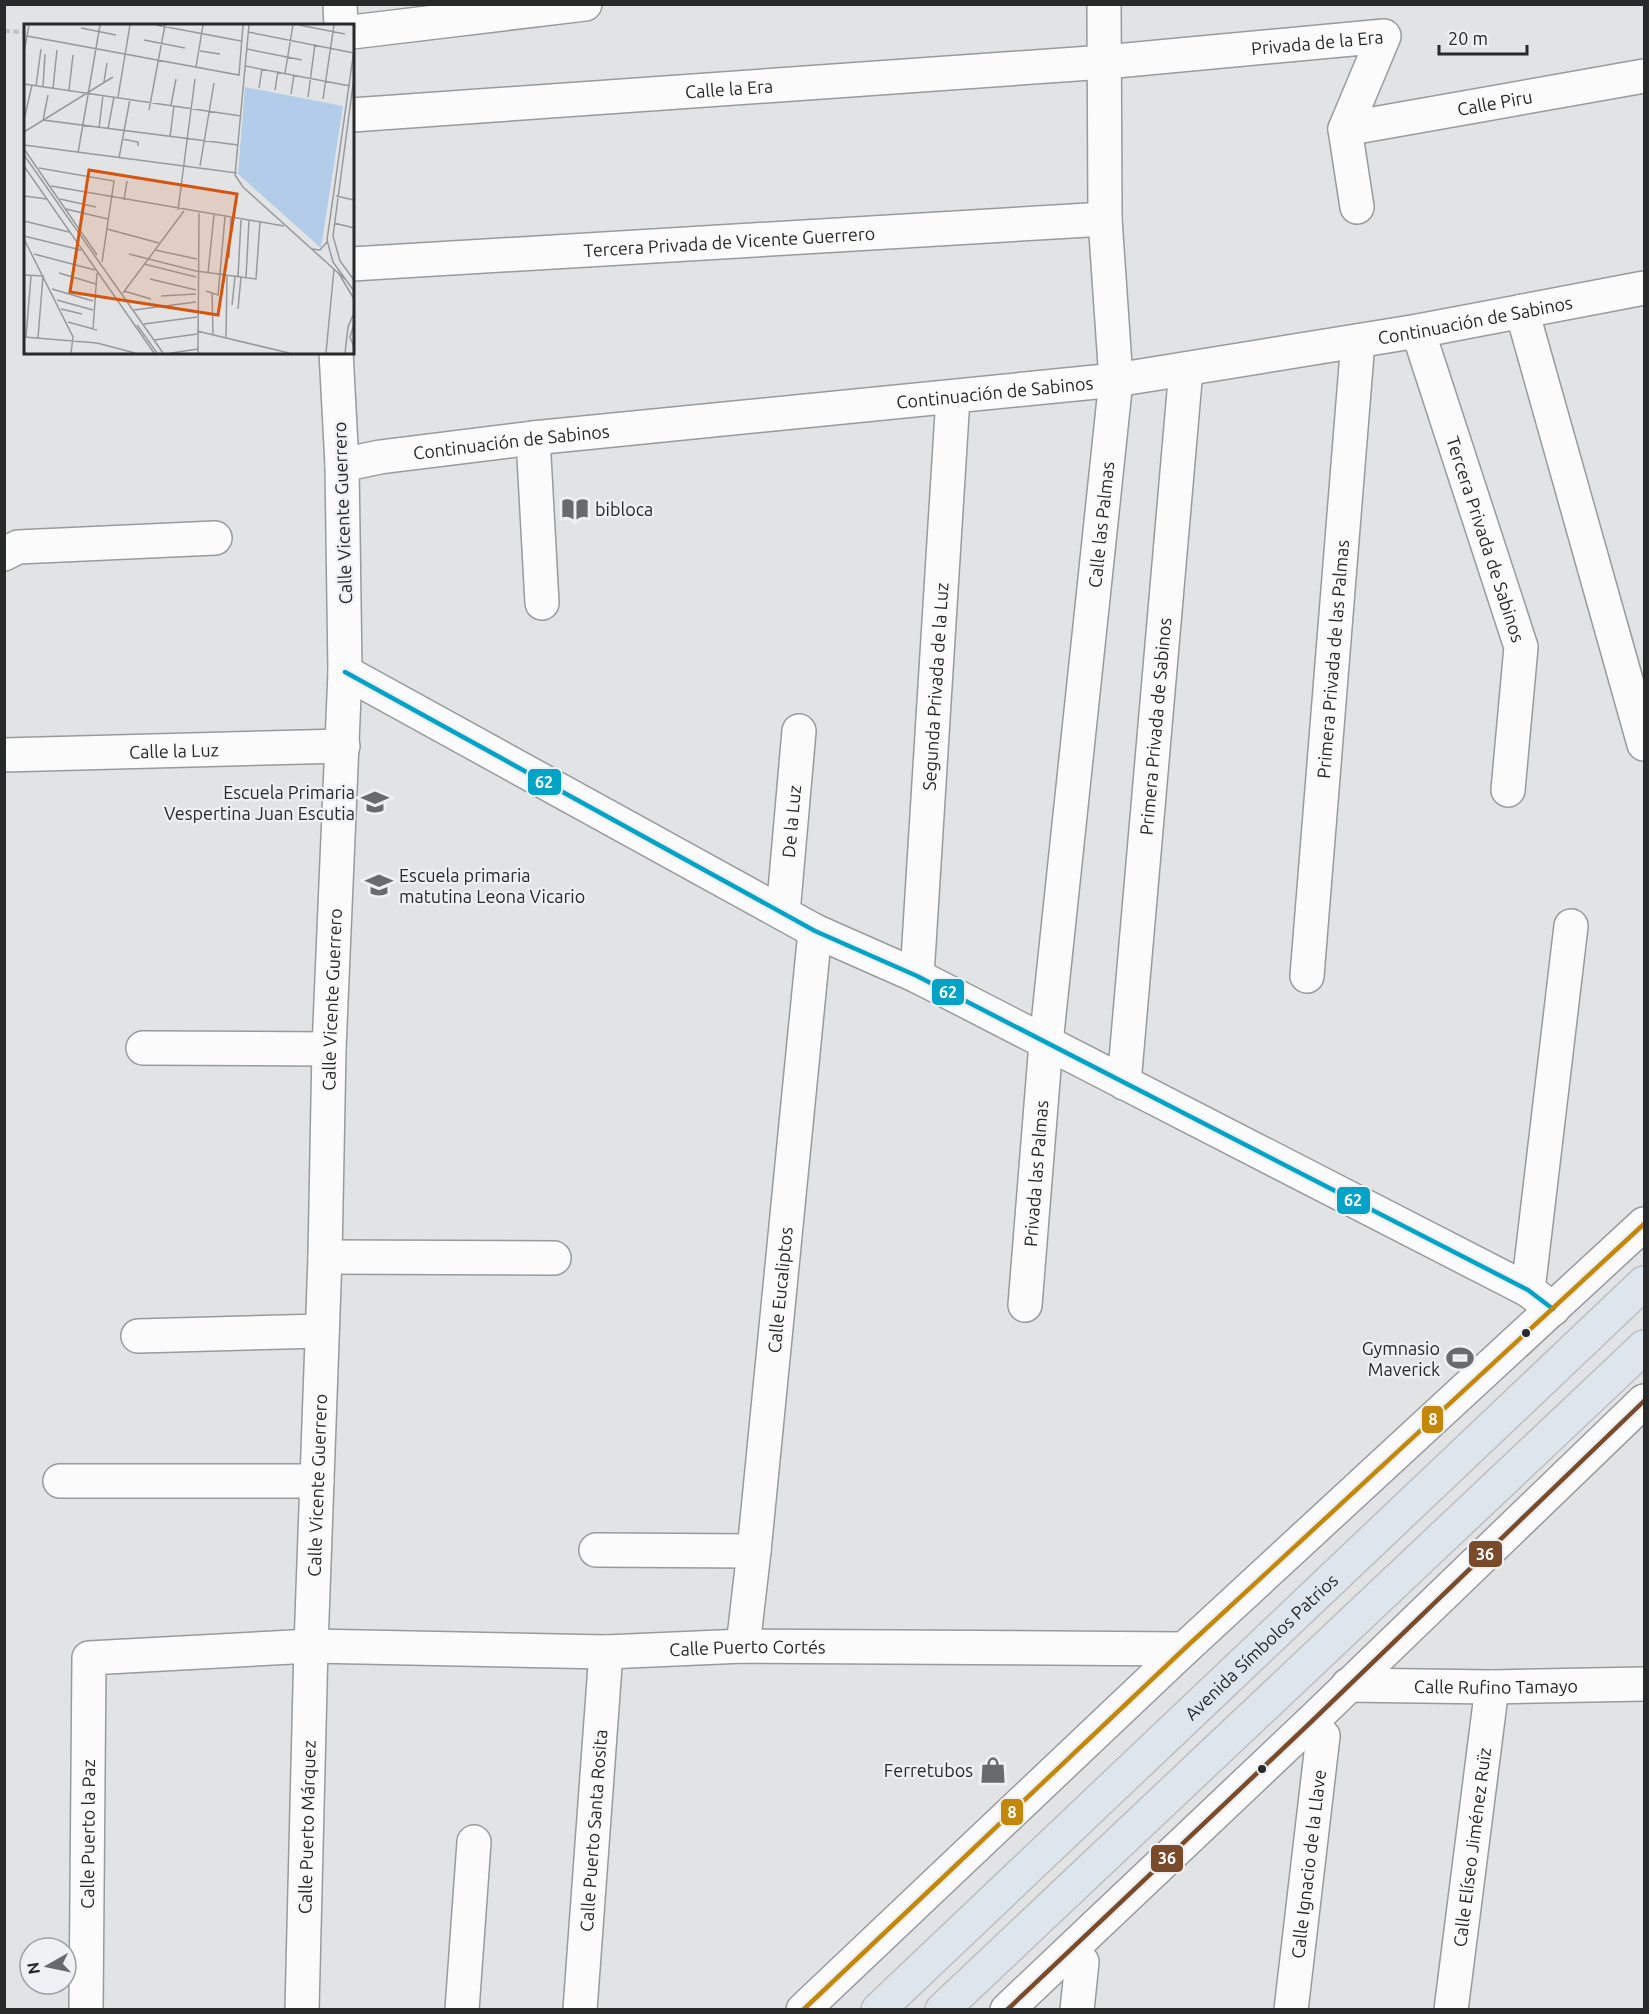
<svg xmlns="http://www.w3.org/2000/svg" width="1649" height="2014" font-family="Ubuntu,sans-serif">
	<rect width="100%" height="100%" fill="#e2e3e5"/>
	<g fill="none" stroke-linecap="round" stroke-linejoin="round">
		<defs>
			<g id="minor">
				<polyline points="340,4 341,26"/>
				<polyline points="352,32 585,4"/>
				<path id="s1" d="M352,115L1105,62L1384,36L1345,129L1357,207"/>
				<path id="s2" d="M1345,129L1644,76"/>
				<path id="s3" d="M352,264L1105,219"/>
				<polyline points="1522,311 1644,744"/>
				<path id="s4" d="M1418,331L1521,647L1508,790"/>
				<polyline points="533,438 542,603"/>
				<path id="s5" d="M342,465L380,457L533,438L1116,380L1418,331L1644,288"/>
				<polyline points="4,554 18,547 215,538"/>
				<polyline points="345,672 815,931 917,976 1528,1290 1553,1309"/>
				<path id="s6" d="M4,755L343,746"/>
				<path id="s7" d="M783,913L799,731"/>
				<path id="s8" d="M917,976L953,397"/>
				<path id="s9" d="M1307,976L1358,341"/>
				<polyline points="143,1048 329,1049"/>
				<path id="s10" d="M1124,1083L1186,369"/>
				<polyline points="325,1257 554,1258"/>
				<polyline points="1528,1290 1571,926"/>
				<path id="s11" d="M1025,1305L1046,1043L1116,380L1105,219L1104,4"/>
				<polyline points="138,1336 322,1331"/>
				<polyline points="60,1481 317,1481"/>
				<polyline points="596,1550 754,1551"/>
				<path id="s12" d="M743,1646L754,1551L815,931"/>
				<path id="s13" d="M1348,1685L1492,1687L1644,1684"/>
				<polyline points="1071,1950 1082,1962 1077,2010"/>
				<path id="s14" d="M86,2010L89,1658L311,1646L606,1652L743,1646L1184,1649"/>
				<path id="s15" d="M302,2010L311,1646L325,1257L329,1049L345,672L342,465L336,352"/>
				<polyline points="462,2010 474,1842"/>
				<path id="s16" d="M580,2010L606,1652"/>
				<polyline points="803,2010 1184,1649 1644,1224"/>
				<polyline points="1007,2010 1311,1722 1644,1401"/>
				<path id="s17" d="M1291,2010L1323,1736L1311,1722"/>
				<path id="s18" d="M1451,2010L1492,1687"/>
			</g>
			<g id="major">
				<path id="s19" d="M878,2010L1644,1283"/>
				<polyline points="942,2010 1644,1347"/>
			</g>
		</defs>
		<use href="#minor" stroke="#999a9c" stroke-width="36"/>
		<use href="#major" stroke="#bdbebe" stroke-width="36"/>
		<polyline stroke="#c2c2c3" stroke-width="4" stroke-dasharray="6 3" stroke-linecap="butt" points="4,31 26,32"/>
		<use href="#minor" stroke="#fbfbfb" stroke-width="33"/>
		<use href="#major" stroke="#dee6ed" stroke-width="33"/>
		<defs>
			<polyline id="bus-1" points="345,672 815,931 917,976 1528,1290 1553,1309"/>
			<polyline id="bus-2" points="803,2010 1184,1649 1644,1224"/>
			<polyline id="bus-3" points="1007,2010 1311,1722 1644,1401"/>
		</defs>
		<use href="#bus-1" stroke="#eef0f3" stroke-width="9"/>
		<use href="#bus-2" stroke="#eef0f3" stroke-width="9"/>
		<use href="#bus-3" stroke="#eef0f3" stroke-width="9"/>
		<use href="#bus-1" stroke="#02a3c6" stroke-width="4.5"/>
		<use href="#bus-2" stroke="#c3870a" stroke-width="4.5"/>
		<use href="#bus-3" stroke="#7a4b2a" stroke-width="4.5"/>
	</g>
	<defs>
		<symbol id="library-bare" viewBox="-9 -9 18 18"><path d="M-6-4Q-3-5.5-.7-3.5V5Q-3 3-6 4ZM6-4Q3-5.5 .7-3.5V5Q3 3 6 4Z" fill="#696a6b" stroke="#eef0f3" stroke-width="2.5" paint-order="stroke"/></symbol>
		<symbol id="school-bare" viewBox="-9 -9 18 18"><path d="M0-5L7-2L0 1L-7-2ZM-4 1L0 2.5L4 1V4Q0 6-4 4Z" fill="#696a6b" stroke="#eef0f3" stroke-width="2.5" paint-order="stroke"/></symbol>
		<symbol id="stadium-bare" viewBox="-9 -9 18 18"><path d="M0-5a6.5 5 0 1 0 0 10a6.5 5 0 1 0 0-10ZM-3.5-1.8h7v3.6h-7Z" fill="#696a6b" stroke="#eef0f3" stroke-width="2.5" paint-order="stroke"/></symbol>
		<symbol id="shop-bare" viewBox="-9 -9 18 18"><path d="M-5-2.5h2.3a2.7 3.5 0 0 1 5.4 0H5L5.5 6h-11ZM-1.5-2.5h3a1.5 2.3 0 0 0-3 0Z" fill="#696a6b" stroke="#eef0f3" stroke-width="2.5" paint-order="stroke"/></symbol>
	</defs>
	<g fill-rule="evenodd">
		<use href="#library-bare" x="556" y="490" width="38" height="38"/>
		<use href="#school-bare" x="356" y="783" width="38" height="38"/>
		<use href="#school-bare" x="360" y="866" width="38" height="38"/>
		<use href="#stadium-bare" x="1441" y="1339" width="38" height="38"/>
		<use href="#shop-bare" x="974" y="1751" width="38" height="38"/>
	</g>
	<g fill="#282929" stroke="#eef0f3" stroke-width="2">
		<circle cx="1526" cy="1333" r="5"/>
		<circle cx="1262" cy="1769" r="5"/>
	</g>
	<g text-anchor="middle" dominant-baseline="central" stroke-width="4.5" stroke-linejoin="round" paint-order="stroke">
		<g font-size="18" fill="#282929" stroke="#eef0f3">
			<text stroke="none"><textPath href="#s1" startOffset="968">Privada de la Era</textPath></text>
			<text stroke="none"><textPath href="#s1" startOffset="378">Calle la Era</textPath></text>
			<text stroke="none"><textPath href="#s2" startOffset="152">Calle Piru</textPath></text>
			<text stroke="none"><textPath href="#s3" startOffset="378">Tercera Privada de Vicente Guerrero</textPath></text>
			<text stroke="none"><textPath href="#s5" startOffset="1143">Continuación de Sabinos</textPath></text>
			<text stroke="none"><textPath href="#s5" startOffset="657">Continuación de Sabinos</textPath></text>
			<text stroke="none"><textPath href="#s5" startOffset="171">Continuación de Sabinos</textPath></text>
			<text transform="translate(342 513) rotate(-92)">Calle Vicente Guerrero</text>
			<text stroke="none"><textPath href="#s11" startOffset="784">Calle las Palmas</textPath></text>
			<text stroke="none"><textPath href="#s4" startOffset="219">Tercera Privada de Sabinos</textPath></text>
			<text stroke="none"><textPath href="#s9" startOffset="318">Primera Privada de las Palmas</textPath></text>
			<text stroke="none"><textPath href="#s8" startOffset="290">Segunda Privada de la Luz</textPath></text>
			<text stroke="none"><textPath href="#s10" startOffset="358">Primera Privada de Sabinos</textPath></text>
			<text stroke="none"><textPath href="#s6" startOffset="170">Calle la Luz</textPath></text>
			<text stroke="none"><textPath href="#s7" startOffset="92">De la Luz</textPath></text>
			<text stroke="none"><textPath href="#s15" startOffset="1011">Calle Vicente Guerrero</textPath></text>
			<text stroke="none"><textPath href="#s11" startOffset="132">Privada las Palmas</textPath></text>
			<text stroke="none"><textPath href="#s12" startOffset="358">Calle Eucaliptos</textPath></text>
			<text stroke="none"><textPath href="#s15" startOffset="525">Calle Vicente Guerrero</textPath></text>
			<text stroke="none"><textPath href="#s19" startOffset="528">Avenida Símbolos Patrios</textPath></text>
			<text stroke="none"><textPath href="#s14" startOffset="1011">Calle Puerto Cortés</textPath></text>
			<text stroke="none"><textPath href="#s13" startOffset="148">Calle Rufino Tamayo</textPath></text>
			<text stroke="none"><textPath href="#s15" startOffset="183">Calle Puerto Márquez</textPath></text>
			<text stroke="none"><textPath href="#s16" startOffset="180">Calle Puerto Santa Rosita</textPath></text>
			<text stroke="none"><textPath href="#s14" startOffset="176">Calle Puerto la Paz</textPath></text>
			<text stroke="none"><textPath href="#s18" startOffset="164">Calle Elíseo Jiménez Ruïz</textPath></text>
			<text stroke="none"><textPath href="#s17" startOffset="147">Calle Ignacio de la Llave</textPath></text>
		</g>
		<g font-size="18" fill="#282929" stroke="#eef0f3" text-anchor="end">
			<text x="595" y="509" text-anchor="start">bibloca</text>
			<text x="355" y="792">Escuela Primaria<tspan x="355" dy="21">Vespertina Juan Escutia</tspan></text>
			<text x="399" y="875" text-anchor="start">Escuela primaria<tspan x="399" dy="21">matutina Leona Vicario</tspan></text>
			<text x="1440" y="1348">Gymnasio<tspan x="1440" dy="21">Maverick</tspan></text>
			<text x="973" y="1770">Ferretubos</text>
		</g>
	</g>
	<g transform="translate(24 24)">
		<rect width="330" height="330" fill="#e2e3e5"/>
		<path d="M221,63L319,82L297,224L214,150Z" fill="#b2ccea"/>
		<path fill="none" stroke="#98999a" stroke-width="1.5" d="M132,1L217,17M225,1L211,151L219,163L322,256M275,1L321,10M57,4L92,11M224,8L330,29M3,12L215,51L219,1M120,16L161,24M223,25L278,36M330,26L303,216L309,238L330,267M176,27L196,30M0,28L5,1M221,42L326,62M172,43L179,1M261,49L269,1M330,53L309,212L316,237L330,256M80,58L83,39M0,60L217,92M12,62L17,25M19,63L21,30M29,64L33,26M235,64L238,45M45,66L49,31M251,66L254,47M267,70L270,51M24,71L19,96L214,121M94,73L106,1M284,73L291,20M299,75L310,1M147,81L152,55M125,86L141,1M0,96L8,61M75,104L79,71M84,105L90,73M0,108L89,53M146,113L150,82M98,115L114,118V122M0,121L213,149M0,125L73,231M54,129L76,1M0,131L139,329M95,134L106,75M0,142L130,329M176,142L190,59M15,144L90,157L78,238M27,162L260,202M0,172L23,175M312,172L330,176M36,175L72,183M100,176L103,157M42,185L84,195M154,186L171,55M0,197L45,208M310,199L330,204M83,205L135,219M0,212L57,226M0,215L49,313L47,329M288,225L296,226L303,218M131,226L173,235M10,230L71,246M105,230L172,247L232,255L236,198M205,234L207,194M120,240L172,253M314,248L330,275M35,249L72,260M184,249L190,191M0,251L20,252M214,253L217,196M222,254L225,196M126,255L172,266M28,265L69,277M100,267L127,275M182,267L194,271L201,193M188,268L189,310M99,269L160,187M137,272L172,270M33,276L69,286M208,281L211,253M37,285L58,290M214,285L217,253M110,286L172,278M44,298L73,306M120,300L173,293M330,300L326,313L330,323M113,301L133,329M69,305L73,249M173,307L265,329M0,313L73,319L111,329M2,313L7,252M202,313L203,251M14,314L19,252M130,316L173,310M147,329L174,325M174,329L175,189M302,329L310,245M321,329L324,303L330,289"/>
		<path fill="#d5540f" fill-opacity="0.15" stroke="#d5540f" stroke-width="3" d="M65,146L213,170L194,291L46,268Z"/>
		<rect width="330" height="330" fill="none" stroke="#282929" stroke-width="3"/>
	</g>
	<g stroke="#eef0f3" stroke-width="2">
		<rect x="527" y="768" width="35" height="28" rx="6" fill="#02a3c6"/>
		<rect x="931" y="978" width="34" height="28" rx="6" fill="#02a3c6"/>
		<rect x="1336" y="1186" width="35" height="29" rx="6" fill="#02a3c6"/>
		<rect x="1421" y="1405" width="23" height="29" rx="6" fill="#c3870a"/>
		<rect x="1468" y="1540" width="35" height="28" rx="6" fill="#7a4b2a"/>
		<rect x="1000" y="1798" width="24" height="28" rx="6" fill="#c3870a"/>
		<rect x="1150" y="1844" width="34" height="29" rx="6" fill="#7a4b2a"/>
	</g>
	<g font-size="16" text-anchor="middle" font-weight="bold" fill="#fff">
		<text x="544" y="788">62</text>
		<text x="948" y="998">62</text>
		<text x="1353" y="1206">62</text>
		<text x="1433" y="1425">8</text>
		<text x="1485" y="1560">36</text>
		<text x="1012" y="1818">8</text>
		<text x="1167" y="1864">36</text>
	</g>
	<rect width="1649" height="2014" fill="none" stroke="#282929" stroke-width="12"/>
	<g transform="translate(48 1966) rotate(261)"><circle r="28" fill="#eef0f3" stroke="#9fa0a2" stroke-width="1.5"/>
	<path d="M0-4.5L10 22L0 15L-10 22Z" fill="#696a6b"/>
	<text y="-9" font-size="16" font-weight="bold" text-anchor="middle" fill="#282929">N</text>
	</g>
	<path d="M1439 45v9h88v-9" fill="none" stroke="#282929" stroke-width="3"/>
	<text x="1448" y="45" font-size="18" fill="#282929" stroke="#eef0f3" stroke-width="4.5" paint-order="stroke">20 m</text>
</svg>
